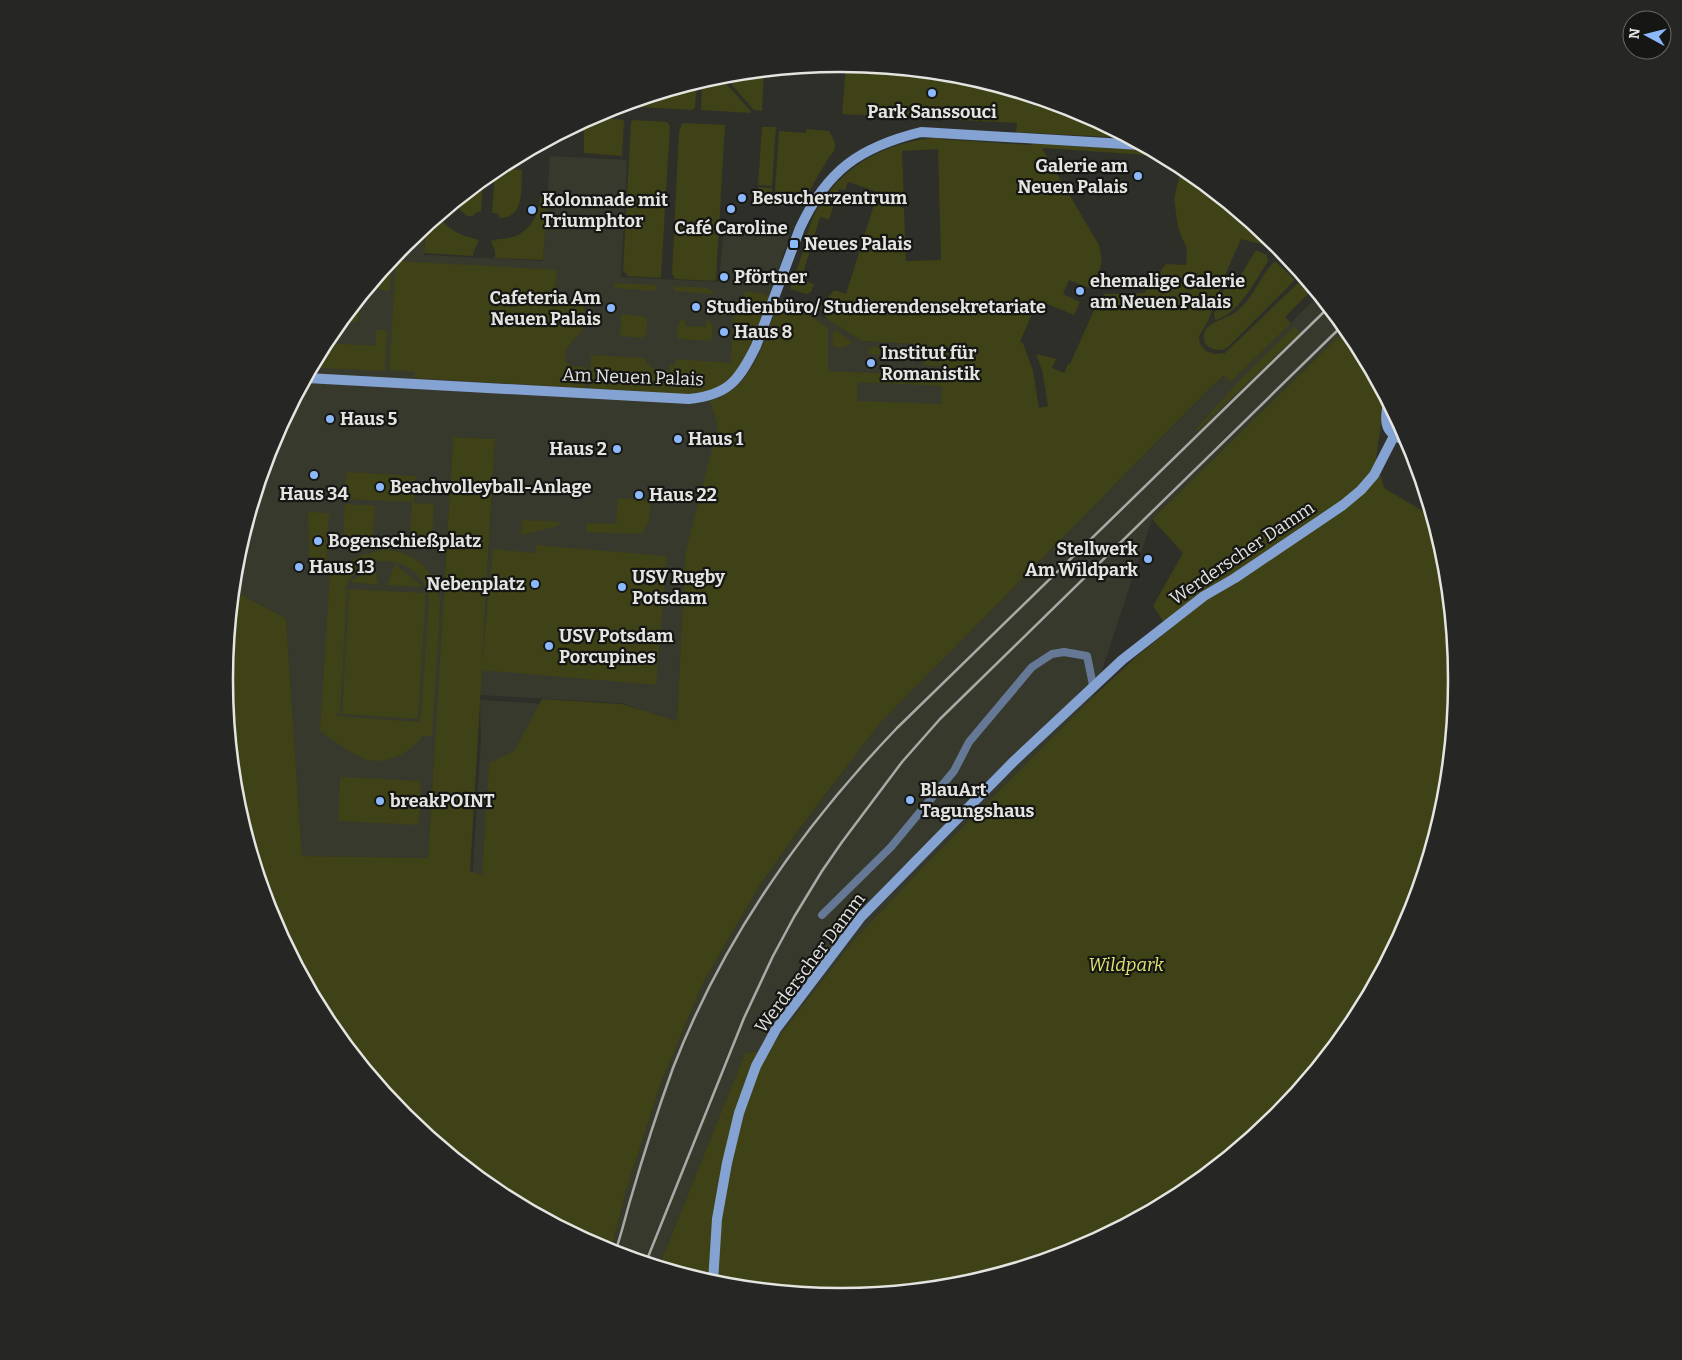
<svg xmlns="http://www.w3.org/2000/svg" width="1682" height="1360" font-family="Bitter,serif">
	<rect width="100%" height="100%" fill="#2e2f29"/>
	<g fill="#38392d">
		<polygon points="550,156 627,160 621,277 719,282 724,226 791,230 770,296 827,319 862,341 914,344 960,350 968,420 685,554 677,722 652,713 498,1192 455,1157 481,740 480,700 642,710 622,703 480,695 495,439 453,437 428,858 302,856 286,618 234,591 237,559 272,444 329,337 405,244 425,228 424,255 543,261"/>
		<polygon points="1319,295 1346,329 1152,519 1093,697 918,872 853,941 768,1050 745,1053 659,1266 611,1251 625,1194 662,1080 704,981 758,888 803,824 880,723 954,647 1211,387 1225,376 1231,382"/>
	</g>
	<g fill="#3f4116" fill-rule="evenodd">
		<polygon points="846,64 962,76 1077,111 1128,138 1016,132 1017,123 842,114"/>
		<polygon points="764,71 762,111 754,110 723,75"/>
		<polygon points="719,76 751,111 750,113 701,110 702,81"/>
		<polygon points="697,83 695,107 692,110 619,106"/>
		<polygon points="593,117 624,120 622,156 584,153 584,122"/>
		<polygon points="633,120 667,122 670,126 661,277 659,278 628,276 623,270 631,122"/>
		<polygon points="685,123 725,125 716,279 714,281 675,279 672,274 679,131 682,124"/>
		<polygon points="762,127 776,127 772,186 758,185"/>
		<path d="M807,129L829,131C835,141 839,148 829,157L803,202L792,206L774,205L779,131L806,133Z"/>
		<path d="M940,137V139L1031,145L1032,143L1149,149L1162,156L1042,148L1099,245C1104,265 1101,272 1089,288L1069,280L1063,294L1080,302L1074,315L1038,300L1020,342L1023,343L1033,371L1039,408L1048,406L1042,370L1036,354L1056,359L1052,368L1064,373L1068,364H1070L1095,308L1097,309L1104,294L1144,293L1166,264L1186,265L1187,249L1178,228L1174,198L1182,167L1272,240L1269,244L1265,245L1241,239L1226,273L1208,321L1199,336L1200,344L1206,351L1215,354L1225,353L1298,283L1309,293L1285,317L1291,323L1231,382L1224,376L1211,387L880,723L803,824L758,888L704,981L662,1080L625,1194L611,1251L498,1192L405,1116L328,1022L272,916L237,800L225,680L234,591L286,618L302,856L428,858L453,437L495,439L482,662L493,549L535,553L536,545L667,556L656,685L482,670L470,871L482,875L489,763L514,751L542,699L622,704L677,721L685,554L718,426L710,401C715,399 720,398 725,395C756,377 766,336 778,305L782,303L808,312L809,315L828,328V371L915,375V377L944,379L945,367L924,365L927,353L924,349L914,344L862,341L827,319L820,308L834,290L846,294L876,198L904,208L906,261L941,260L938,149L902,151L904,201L848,182L845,190L839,189L829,220L820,217L801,280L814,284L811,292L806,294L790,289L804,248V243C808,232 811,221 816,211C819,205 823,200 827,195C853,158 896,141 940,137ZM858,382L942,386L941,404L857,401Z"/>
		<path d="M498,168L522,170C521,188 525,218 500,218L497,213H492L495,171Z"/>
		<polygon points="483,181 481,212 477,212 473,216 467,216 458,208 456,203"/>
		<polygon points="758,187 772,188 771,205 757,204"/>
		<path d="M541,193H548L543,260L495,258V252L491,240L497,241V239C526,240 539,219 541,193Z"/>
		<path d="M440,216L446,225L454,231L465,236L479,240C478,245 473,249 473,256L424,253L426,227Z"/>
		<path d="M1256,250L1267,255L1268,261C1256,280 1238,315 1215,320L1214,314L1226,284L1227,282L1239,278Z"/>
		<polygon points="391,261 390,291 379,290 379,276"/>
		<path d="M396,261L557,270L555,298L585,300L583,330C575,339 563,347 565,361L571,366L587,367L585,388L414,378L415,372L389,370Z"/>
		<path d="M1274,262H1276L1295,280L1228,347C1217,355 1198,346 1205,331C1210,321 1228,319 1237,311C1253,299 1260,276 1274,262Z"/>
		<polygon points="615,283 656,285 655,291 614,288"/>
		<polygon points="674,286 707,288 714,292 712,294 674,291"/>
		<polygon points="744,291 765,294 769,297 753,343 744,361 731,378 717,388 708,391 688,394 589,389 591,355 646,358 646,363 651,364 651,368 670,370 670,365 675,365 675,359 731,363 734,301 744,299"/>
		<path d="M357,304L360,307L358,320C353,324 346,321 340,324Z"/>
		<polygon points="621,314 646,317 647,320 646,335 642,338 620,336"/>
		<path d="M681,320H685V326L706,327V321H709L713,326L712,339L707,341L679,339C676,335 676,324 681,320Z"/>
		<polygon points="1294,327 1300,333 1197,431 1196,429 1240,380"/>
		<polygon points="1346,329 1354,338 1385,396 1376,459 1384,488 1433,517 1445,560 1457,680 1445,801 1410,916 1353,1023 1277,1116 1183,1193 1077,1249 961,1284 841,1296 720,1284 659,1266 745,1053 768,1050 853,941 918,872 1093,697 1136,657 1169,630 1153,606 1183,553 1152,519"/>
		<polygon points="376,330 387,330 385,371 317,368 318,358 326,343 375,346"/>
		<polygon points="835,330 851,341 851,343 844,348 834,347 832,344 833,332"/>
		<polygon points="869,347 912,349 915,352 916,357 868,354"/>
		<polygon points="346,472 416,476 414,503 434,504 432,541 410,540 412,502 345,499"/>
		<path d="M618,498L650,501C651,514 650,524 641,534L587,532L586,523L616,524Z"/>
		<polygon points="345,504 375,506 373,537 343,536"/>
		<polygon points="308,512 329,513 326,570 309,569"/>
		<polygon points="522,520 564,522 554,527 521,535"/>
		<path d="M382,550C415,549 440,574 440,606L432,736H423C409,754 383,768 360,757C346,750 333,740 320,731L330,571L362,555ZM380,561C406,560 425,575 429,600L421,715L419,722L337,716L336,714H340L347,590H344C351,574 363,564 380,561Z"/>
		<polygon points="395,564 421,585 421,587 387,585"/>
		<polygon points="374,567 379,585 351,582 351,581"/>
		<polygon points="349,589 426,593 418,719 342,714"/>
		<polygon points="340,777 421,781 419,825 338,821"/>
	</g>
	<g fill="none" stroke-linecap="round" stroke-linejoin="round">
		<polyline stroke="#657996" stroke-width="8" points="822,915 891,847 954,771 969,742 1032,667 1052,654 1064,652 1087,656 1093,685"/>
		<g stroke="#84a3d2" stroke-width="10">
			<path d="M307,378L689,399C729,395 739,380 756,346L800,228C827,170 860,147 921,132L1141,145"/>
			<path d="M1388,402C1384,426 1385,434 1409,442"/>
			<polyline points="713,1282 717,1219 727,1163 739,1113 756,1066 776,1029 861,917 1013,762 1122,660 1204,596 1235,578 1343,505 1361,490 1374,475 1394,436"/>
		</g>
		<g stroke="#a9aaa6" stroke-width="2.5">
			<path d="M615,1252C621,1236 625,1218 630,1201C643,1156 657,1112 673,1068C723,939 802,827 897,728L1329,307"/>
			<polyline points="646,1262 744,1018 773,956 794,917 822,871 842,842 902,762 940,719 1343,325"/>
		</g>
	</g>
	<g fill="#8bb9fc" stroke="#161714" stroke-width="2">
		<circle cx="932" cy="93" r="5"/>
		<circle cx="1138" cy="176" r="5"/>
		<circle cx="742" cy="198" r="5"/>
		<circle cx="731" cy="209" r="5"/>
		<circle cx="532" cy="210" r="5"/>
		<rect x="789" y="239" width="10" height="10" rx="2.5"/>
		<circle cx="724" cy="277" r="5"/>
		<circle cx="1080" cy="291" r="5"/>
		<circle cx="696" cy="307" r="5"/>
		<circle cx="611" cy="308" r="5"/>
		<circle cx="724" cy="332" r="5"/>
		<circle cx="871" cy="363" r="5"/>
		<circle cx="330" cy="419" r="5"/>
		<circle cx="678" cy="439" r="5"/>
		<circle cx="617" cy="449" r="5"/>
		<circle cx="314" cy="475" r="5"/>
		<circle cx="380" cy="487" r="5"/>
		<circle cx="639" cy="495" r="5"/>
		<circle cx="318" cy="541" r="5"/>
		<circle cx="1148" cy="559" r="5"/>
		<circle cx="299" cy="567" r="5"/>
		<circle cx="535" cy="584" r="5"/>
		<circle cx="622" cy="587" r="5"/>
		<circle cx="549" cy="646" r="5"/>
		<circle cx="910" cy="800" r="5"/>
		<circle cx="380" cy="801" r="5"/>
	</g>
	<g text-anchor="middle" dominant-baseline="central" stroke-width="4.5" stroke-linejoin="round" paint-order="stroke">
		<g font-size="18" font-weight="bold" fill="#e4e4e1" stroke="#161714" text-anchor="start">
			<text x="932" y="112" text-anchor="middle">Park Sanssouci</text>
			<text x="1128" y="166" text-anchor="end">Galerie am<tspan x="1128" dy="21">Neuen Palais</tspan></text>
			<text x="752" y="198">Besucherzentrum</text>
			<text x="542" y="200">Kolonnade mit<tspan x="542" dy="21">Triumphtor</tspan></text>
			<text x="731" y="228" text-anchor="middle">Café Caroline</text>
			<text x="804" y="244">Neues Palais</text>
			<text x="734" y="277">Pförtner</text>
			<text x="1090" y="281">ehemalige Galerie<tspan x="1090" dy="21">am Neuen Palais</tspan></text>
			<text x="601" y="298" text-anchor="end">Cafeteria Am<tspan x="601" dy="21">Neuen Palais</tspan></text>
			<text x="706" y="307">Studienbüro/ Studierendensekretariate</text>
			<text x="734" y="332">Haus 8</text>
			<text x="881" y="353">Institut für<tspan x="881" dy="21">Romanistik</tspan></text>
			<text x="340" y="419">Haus 5</text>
			<text x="688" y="439">Haus 1</text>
			<text x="607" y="449" text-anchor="end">Haus 2</text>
			<text x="390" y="487">Beachvolleyball-Anlage</text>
			<text x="314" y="494" text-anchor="middle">Haus 34</text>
			<text x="649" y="495">Haus 22</text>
			<text x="328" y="541">Bogenschießplatz</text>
			<text x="1138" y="549" text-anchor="end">Stellwerk<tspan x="1138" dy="21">Am Wildpark</tspan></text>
			<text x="309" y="567">Haus 13</text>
			<text x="632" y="577">USV Rugby<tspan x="632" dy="21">Potsdam</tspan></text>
			<text x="525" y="584" text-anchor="end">Nebenplatz</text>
			<text x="559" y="636">USV Potsdam<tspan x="559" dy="21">Porcupines</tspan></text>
			<text x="920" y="790">BlauArt<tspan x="920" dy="21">Tagungshaus</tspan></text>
			<text x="390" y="801">breakPOINT</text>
		</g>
		<g font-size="18" fill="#e4e4e1" stroke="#161714">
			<text transform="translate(633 377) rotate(2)">Am Neuen Palais</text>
			<text transform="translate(1242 553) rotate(-34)">Werderscher Damm</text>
			<text transform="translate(810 963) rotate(-53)">Werderscher Damm</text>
		</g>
		<g font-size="18" font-style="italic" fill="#e0e56e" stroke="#161714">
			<text x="1126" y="965">Wildpark</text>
		</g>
	</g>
	<path d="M0 0H1682V1360H0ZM840 72H841A607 607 0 0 1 1448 679V681A607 607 0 0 1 841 1288H840A607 607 0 0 1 233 681V679A607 607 0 0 1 840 72Z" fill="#262724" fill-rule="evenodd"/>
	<path fill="none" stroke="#e4e4e1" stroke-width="2.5" d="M840 72H841A607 607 0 0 1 1448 679V681A607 607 0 0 1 841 1288H840A607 607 0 0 1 233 681V679A607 607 0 0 1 840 72Z"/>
	<g transform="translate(1647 35) rotate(277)"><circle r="24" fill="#161714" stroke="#686966"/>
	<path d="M0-4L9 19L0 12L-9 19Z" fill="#8bb9fc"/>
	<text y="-8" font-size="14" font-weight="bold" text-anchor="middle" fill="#e4e4e1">N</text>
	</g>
</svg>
